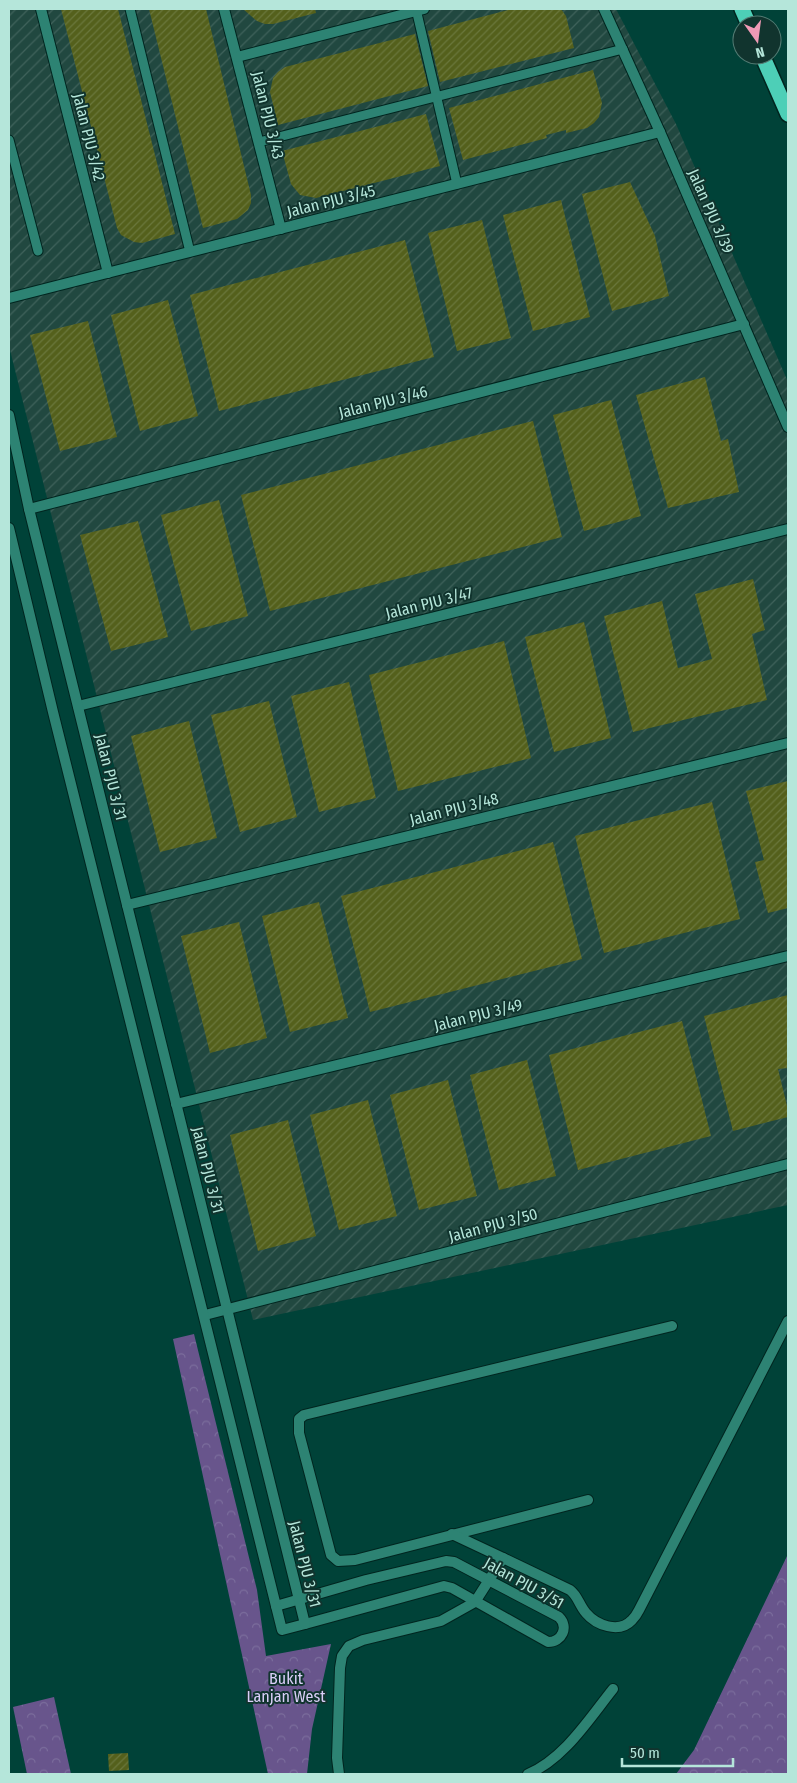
<svg xmlns="http://www.w3.org/2000/svg" width="797" height="1783" font-family="'Fira Sans Condensed',sans-serif">
	<defs>
		<pattern id="industrial-furrows" width="10" height="10" patternUnits="userSpaceOnUse" patternTransform="scale(1.25)"><rect width="10" height="10" fill="#214840"/><path d="M-1 1l2-2M0 10L10 0M9 11l2-2" fill="none" stroke="#3f625b"/></pattern>
		<pattern id="forest-crowns" width="20" height="18" patternUnits="userSpaceOnUse" patternTransform="scale(1.25)"><rect width="20" height="18" fill="#68558c"/><path d="M2 6a3 3 0 1 1 6 0M12 15a3 3 0 1 1 6 0" fill="none" stroke="#7b6d9c"/></pattern>
		<pattern id="building-hatch" width="6" height="6" patternUnits="userSpaceOnUse" patternTransform="scale(1.25)"><rect width="6" height="6" fill="#54601c"/><path d="M-1 1l2-2M0 6l6-6M5 7l2-2" fill="none" stroke="#6a773c"/></pattern>
	</defs>
	<rect width="100%" height="100%" fill="#004238"/>
	<polygon fill="url(#industrial-furrows)" points="9,9 616,9 676,124 788,382 788,1205 253,1320 9,346"/>
	<g fill="url(#forest-crowns)">
		<polygon points="194,1334 257,1590 266,1656 331,1644 312,1729 307,1774 268,1774 173,1339"/>
		<polygon points="788,1554 788,1774 676,1774 694,1750"/>
		<polygon points="54,1697 71,1774 27,1774 13,1707"/>
	</g>
	<g fill="url(#building-hatch)">
		<polygon points="61,9 118,9 175,234 142,243 134,242 121,235 117,228"/>
		<polygon points="149,9 206,9 251,195 251,203 248,210 237,219 203,228"/>
		<polygon points="243,9 315,9 316,13 273,24 265,24 257,21"/>
		<polygon points="512,9 561,9 566,16 574,48 440,82 428,31"/>
		<polygon points="415,34 428,86 278,125 270,92 273,78 278,72 285,67"/>
		<polygon points="593,70 602,103 599,117 594,123 587,128 566,133 566,130 546,135 547,138 463,160 449,108"/>
		<polygon points="426,114 440,166 316,198 300,195 291,184 282,151"/>
		<polygon points="630,182 655,236 669,296 612,311 582,194"/>
		<polygon points="561,200 590,317 533,331 503,215"/>
		<polygon points="482,220 511,338 457,351 428,233"/>
		<polygon points="405,240 434,357 219,411 190,295"/>
		<polygon points="168,300 198,416 140,431 111,315"/>
		<polygon points="88,321 117,437 60,451 30,335"/>
		<polygon points="705,377 721,441 728,439 739,492 668,508 636,395"/>
		<polygon points="611,400 641,516 584,531 553,415"/>
		<polygon points="533,421 562,537 270,611 241,495"/>
		<polygon points="219,500 248,616 191,631 161,515"/>
		<polygon points="138,521 168,637 111,651 80,535"/>
		<polygon points="753,579 765,630 752,634 767,700 633,732 604,616 662,601 678,668 712,659 695,594"/>
		<polygon points="584,622 611,738 554,752 525,637"/>
		<polygon points="504,641 531,758 398,791 369,675"/>
		<polygon points="349,682 376,798 319,812 291,696"/>
		<polygon points="269,701 297,817 240,832 211,715"/>
		<polygon points="189,721 217,838 160,852 131,736"/>
		<polygon points="788,781 788,908 768,913 755,862 764,860 746,791"/>
		<polygon points="712,802 740,919 604,953 575,836"/>
		<polygon points="553,842 582,959 370,1012 341,896"/>
		<polygon points="319,902 348,1018 290,1032 262,916"/>
		<polygon points="239,922 267,1038 210,1053 181,936"/>
		<polygon points="788,995 788,1068 778,1069 788,1110 788,1117 733,1131 704,1016"/>
		<polygon points="682,1021 711,1136 578,1170 549,1055"/>
		<polygon points="527,1060 556,1176 499,1190 470,1075"/>
		<polygon points="448,1080 477,1196 419,1210 390,1095"/>
		<polygon points="368,1100 397,1216 339,1230 310,1115"/>
		<polygon points="288,1120 316,1236 258,1251 230,1135"/>
		<polygon points="128,1753 129,1770 109,1771 108,1754"/>
	</g>
	<g fill="none" stroke-linecap="round" stroke-linejoin="round">
		<defs>
			<g id="service">
				<polyline points="130,9 190,252"/>
				<polyline points="416,9 457,184"/>
				<polyline points="9,140 38,251"/>
				<polyline points="259,142 623,49"/>
			</g>
			<g id="minor">
				<polyline points="41,9 108,273"/>
				<polyline points="224,9 281,229"/>
				<polyline points="604,9 660,132 788,427"/>
				<polyline points="237,57 424,9"/>
				<polyline points="9,298 660,132"/>
				<polyline points="29,509 744,324"/>
				<polyline points="78,706 788,529"/>
				<polyline points="127,905 788,743"/>
				<polyline points="176,1104 788,956"/>
				<polyline points="205,1315 788,1164"/>
				<polyline points="588,1500 355,1560 338,1561 331,1555 299,1433 299,1419 304,1415 672,1326"/>
				<path d="M503,1558L570,1590C578,1596 579,1605 586,1613C596,1625 619,1634 632,1620C634,1618 637,1614 639,1610L788,1321"/>
				<path d="M276,1606L366,1580L446,1561L454,1562L559,1617C569,1627 562,1642 548,1642L452,1588L444,1586L305,1624"/>
				<polyline points="339,1774 337,1758 340,1668 342,1656 349,1646 363,1640 441,1621 475,1602 503,1558 452,1534"/>
				<path d="M528,1774C564,1759 589,1719 613,1689"/>
			</g>
			<polyline id="tertiary" points="9,415 29,509 305,1624 282,1630 53,712 9,528"/>
			<g id="motorway">
				<polyline points="742,9 749,25"/>
				<polyline points="762,55 788,114"/>
			</g>
		</defs>
		<use href="#service" stroke="#01251f" stroke-width="11"/>
		<use href="#minor" stroke="#01251f" stroke-width="12"/>
		<use href="#tertiary" stroke="#01251f" stroke-width="12"/>
		<use href="#motorway" stroke="#01251f" stroke-width="18"/>
		<use href="#service" stroke="#2d8373" stroke-width="9"/>
		<use href="#minor" stroke="#2d8373" stroke-width="10"/>
		<use href="#tertiary" stroke="#2d8373" stroke-width="10"/>
		<use href="#motorway" stroke="#4dcfb7" stroke-width="15"/>
	</g>
	<g text-anchor="middle" dominant-baseline="central" stroke-width="4" stroke-linejoin="round" paint-order="stroke">
		<g font-size="16" fill="#b5e6da" stroke="#11342e">
			<text transform="translate(268 115) rotate(76)">Jalan PJU 3/43</text>
			<text transform="translate(89 137) rotate(76)">Jalan PJU 3/42</text>
			<text transform="translate(331 201) rotate(-14)">Jalan PJU 3/45</text>
			<text transform="translate(711 211) rotate(66)">Jalan PJU 3/39</text>
			<text transform="translate(383 402) rotate(-14)">Jalan PJU 3/46</text>
			<text transform="translate(429 603) rotate(-14)">Jalan PJU 3/47</text>
			<text transform="translate(111 777) rotate(76)">Jalan PJU 3/31</text>
			<text transform="translate(454 809) rotate(-14)">Jalan PJU 3/48</text>
			<text transform="translate(478 1015) rotate(-14)">Jalan PJU 3/49</text>
			<text transform="translate(208 1170) rotate(76)">Jalan PJU 3/31</text>
			<text transform="translate(493 1225) rotate(-15)">Jalan PJU 3/50</text>
			<text transform="translate(305 1564) rotate(76)">Jalan PJU 3/31</text>
			<text transform="translate(524 1583) rotate(29)">Jalan PJU 3/51</text>
		</g>
		<g font-size="16" fill="#dacef8" stroke="#11342e">
			<text x="286" y="1678">Bukit<tspan x="286" dy="18">Lanjan West</tspan></text>
		</g>
	</g>
	<rect width="797" height="1783" fill="none" stroke="#b5e6da" stroke-width="20"/>
	<g transform="translate(757 40) rotate(166)"><circle r="24" fill="#11342e" stroke="#537b73"/>
	<path d="M0-4L9 19L0 12L-9 19Z" fill="#f09ab6"/>
	<text y="-8" font-size="14" font-weight="bold" text-anchor="middle" fill="#b5e6da">N</text>
	</g>
	<path d="M622 1758v8h111v-8" fill="none" stroke="#b5e6da" stroke-width="2.5"/>
	<text x="630" y="1758" font-size="15" fill="#b5e6da" stroke="#11342e" stroke-width="4" paint-order="stroke">50 m</text>
</svg>
